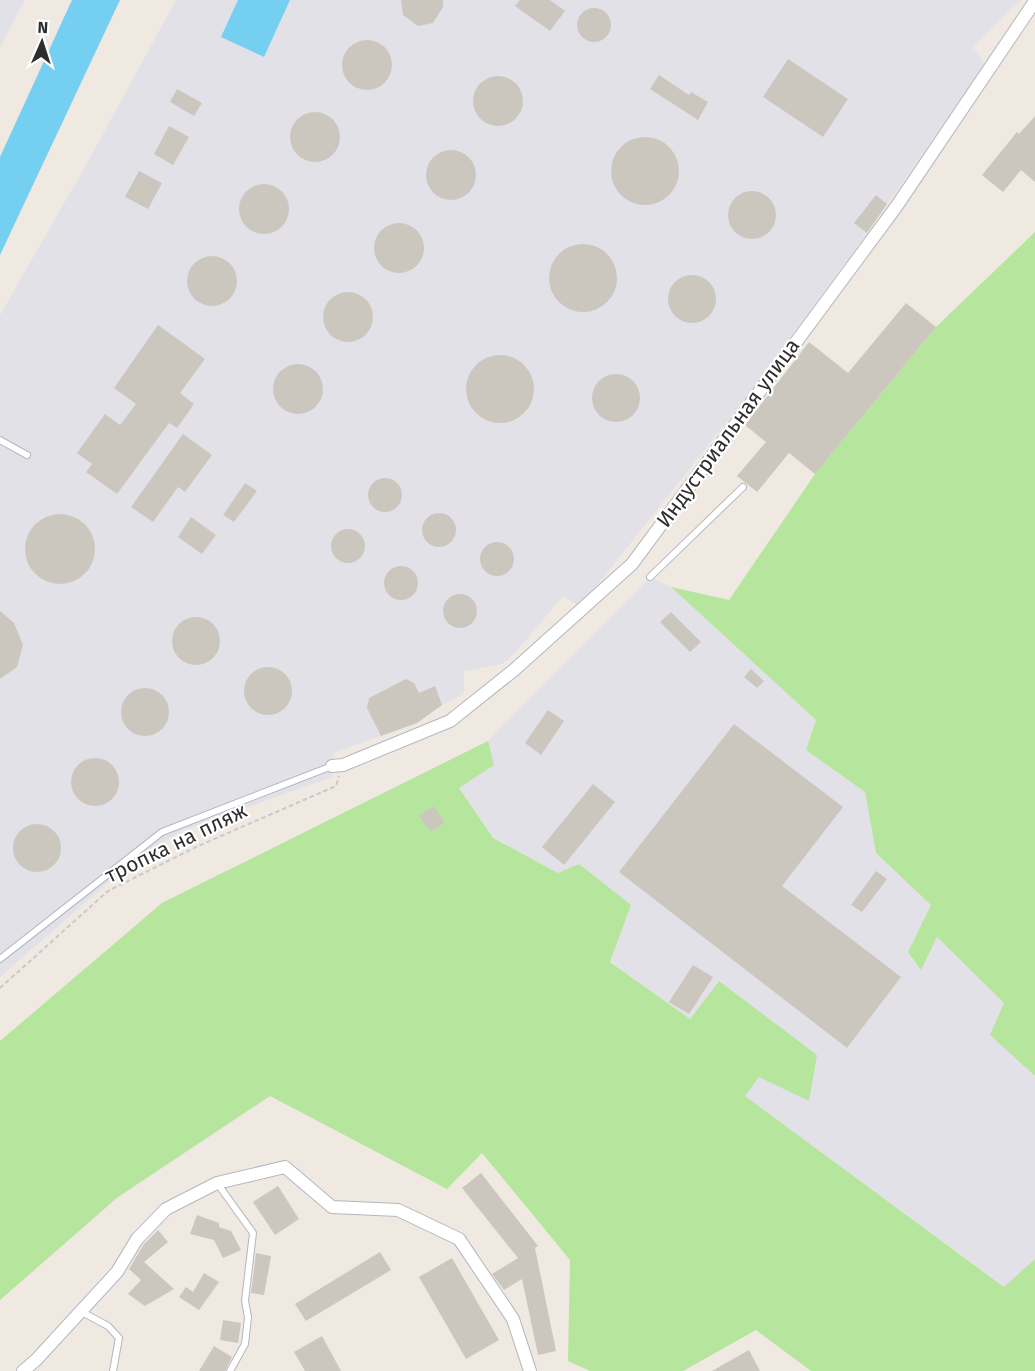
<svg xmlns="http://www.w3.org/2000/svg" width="1035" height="1371" font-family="'Fira Sans',sans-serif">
	<rect width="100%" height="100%" fill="#efe9e1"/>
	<g fill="#e3e1e8">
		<polygon points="0,0 25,0 0,47"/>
		<polygon points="176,0 1021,0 973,47 985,64 867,233 752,390 580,607 563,596 515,653 502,664 464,671 464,694 442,705 417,723 333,753 332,777 181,831 133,861 0,977 0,315 90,158"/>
		<polygon points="650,577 671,587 816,720 806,750 865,792 876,853 932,905 908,952 921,969 937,937 1004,1003 991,1035 1035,1076 1035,1259 1005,1287 745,1096 758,1077 719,981 690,1019 610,961 631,905 558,873 493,838 458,788 493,765 488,741"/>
	</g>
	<g fill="#b6e59e">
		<polygon points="1035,232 1035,1076 990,1035 1004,1003 937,937 921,970 908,952 931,905 876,853 865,792 806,750 816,720 671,587 729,600 815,474 936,327"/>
		<polygon points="488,741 494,765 459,788 493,838 558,873 579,864 631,905 610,962 690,1019 719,981 817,1055 809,1101 759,1077 745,1096 1004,1287 1035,1259 1035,1371 811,1371 756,1330 683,1371 590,1371 568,1361 570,1260 482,1153 447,1189 270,1096 118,1197 0,1300 0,1041 162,903"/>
	</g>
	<g fill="#75cff0">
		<polygon points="72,0 120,0 0,255 0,157"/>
		<polygon points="238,0 290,0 264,57 221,37"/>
	</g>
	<g fill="#cbc7bf">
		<polygon points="401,0 443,0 443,7 433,23 418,26 403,15"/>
		<polygon points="520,0 550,0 565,11 550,31 515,6"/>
		<circle cx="594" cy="25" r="17"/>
		<circle cx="367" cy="65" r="25"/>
		<polygon points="788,59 848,99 823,137 763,97"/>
		<polygon points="659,75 689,95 691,92 708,102 698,120 650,89"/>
		<circle cx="498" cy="101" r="25"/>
		<polygon points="177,89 202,103 194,116 170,102"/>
		<circle cx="315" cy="137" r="25"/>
		<polygon points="1035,116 1035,182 1021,170 1003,192 982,175 1017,132 1019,134"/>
		<polygon points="169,126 189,137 173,165 154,154"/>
		<circle cx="645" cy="171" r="34"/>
		<circle cx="451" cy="175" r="25"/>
		<polygon points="139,171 162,183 148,209 125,197"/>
		<circle cx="264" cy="209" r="25"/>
		<circle cx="752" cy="215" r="24"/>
		<polygon points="876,195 887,204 867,233 854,223"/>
		<circle cx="399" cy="248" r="25"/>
		<circle cx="583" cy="278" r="34"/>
		<circle cx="212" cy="281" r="25"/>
		<circle cx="692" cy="299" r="24"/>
		<circle cx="348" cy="317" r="25"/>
		<polygon points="906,303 936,327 815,474 789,453 757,492 737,476 766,442 745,425 809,342 848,373"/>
		<polygon points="158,325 205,359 180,393 194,404 177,428 169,423 117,494 86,472 92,464 77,453 105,414 120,425 136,404 114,388"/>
		<circle cx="500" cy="389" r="34"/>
		<circle cx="298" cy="389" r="25"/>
		<circle cx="616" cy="398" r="24"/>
		<polygon points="183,434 212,455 185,492 178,487 153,522 131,507"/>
		<circle cx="385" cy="495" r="17"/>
		<polygon points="245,483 257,491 234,522 223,515"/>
		<circle cx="439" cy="530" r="17"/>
		<circle cx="60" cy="549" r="35"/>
		<polygon points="191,517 216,535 202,554 178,537"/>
		<circle cx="348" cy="546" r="17"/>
		<circle cx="497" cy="559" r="17"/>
		<circle cx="401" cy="583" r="17"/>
		<circle cx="460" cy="611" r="17"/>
		<polygon points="0,611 14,623 23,645 17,667 0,679"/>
		<polygon points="671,612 701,642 690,652 660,622"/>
		<circle cx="196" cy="641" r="24"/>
		<circle cx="268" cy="691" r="24"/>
		<polygon points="751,669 764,681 757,688 744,677"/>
		<polygon points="406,679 414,683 419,693 435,686 442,705 417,723 381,736 367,708 369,698"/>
		<circle cx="145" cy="712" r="24"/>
		<polygon points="548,710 564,721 541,755 525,743"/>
		<polygon points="734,724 843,807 782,886 901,977 847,1048 619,872"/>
		<circle cx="95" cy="782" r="24"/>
		<polygon points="593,784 615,802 564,865 542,847"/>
		<polygon points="433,806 445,822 431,832 419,816"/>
		<circle cx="37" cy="848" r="24"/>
		<polygon points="876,871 887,879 862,912 851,905"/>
		<polygon points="693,965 713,977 689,1014 669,1002"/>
		<polygon points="481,1173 538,1246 535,1248 556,1351 538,1355 522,1279 504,1290 492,1274 518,1258 462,1188"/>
		<polygon points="278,1186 299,1219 275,1235 253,1202"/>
		<polygon points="197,1215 219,1223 219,1227 231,1231 241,1250 223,1258 214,1240 190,1234"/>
		<polygon points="158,1230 168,1242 144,1262 174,1289 145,1306 128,1294 141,1280 129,1269 144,1244"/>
		<polygon points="380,1252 391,1270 306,1321 295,1304"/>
		<polygon points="256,1253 271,1256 264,1295 251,1293"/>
		<polygon points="452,1258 499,1340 466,1359 419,1277"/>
		<polygon points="204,1273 219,1282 199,1310 179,1297 186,1287 193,1292"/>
		<polygon points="223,1320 241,1323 238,1343 220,1340"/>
		<polygon points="322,1336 341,1371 305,1371 294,1352"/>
		<polygon points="214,1346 232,1357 225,1371 199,1371"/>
		<polygon points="749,1350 760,1371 712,1371"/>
	</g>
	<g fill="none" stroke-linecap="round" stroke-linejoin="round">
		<defs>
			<g id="service">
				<polyline points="0,440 27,455"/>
				<polyline points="650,577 743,487"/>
				<polyline points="0,959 162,832 332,766"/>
				<polyline points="217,1183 253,1233 245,1301 248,1317 245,1344 230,1371"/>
				<polyline points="80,1311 108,1326 119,1338 113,1371"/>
			</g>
			<g id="minor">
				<polyline points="332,766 343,765 450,721 514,670 632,564 896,207 1035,1"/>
				<polyline points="23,1371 36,1360 117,1272 137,1239 166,1209 217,1183 285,1167 332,1207 398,1210 459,1239 513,1319 530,1371"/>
			</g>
		</defs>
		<use href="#service" stroke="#b4b7c1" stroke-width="8"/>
		<use href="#minor" stroke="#b4b7c1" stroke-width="14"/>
		<polyline stroke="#c9c9c9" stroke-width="2" stroke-dasharray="4.5 3" stroke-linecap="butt" points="0,988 108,891 196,847 336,786 339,776"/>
		<use href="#service" stroke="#fff" stroke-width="6"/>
		<use href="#minor" stroke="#fff" stroke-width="12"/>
	</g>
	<g text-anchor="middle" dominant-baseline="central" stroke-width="4.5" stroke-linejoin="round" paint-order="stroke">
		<g font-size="21" fill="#2e2e2e" stroke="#fff">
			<text transform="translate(728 433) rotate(-54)">Индустриальная улица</text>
			<text transform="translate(176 843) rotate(-26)">тропка на пляж</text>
		</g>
	</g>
	<g transform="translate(42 42) rotate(3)" stroke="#ffffff" stroke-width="4.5" paint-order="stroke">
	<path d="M0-4.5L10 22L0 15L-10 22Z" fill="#2e2e2e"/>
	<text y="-9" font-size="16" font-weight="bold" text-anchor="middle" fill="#2e2e2e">N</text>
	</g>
</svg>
